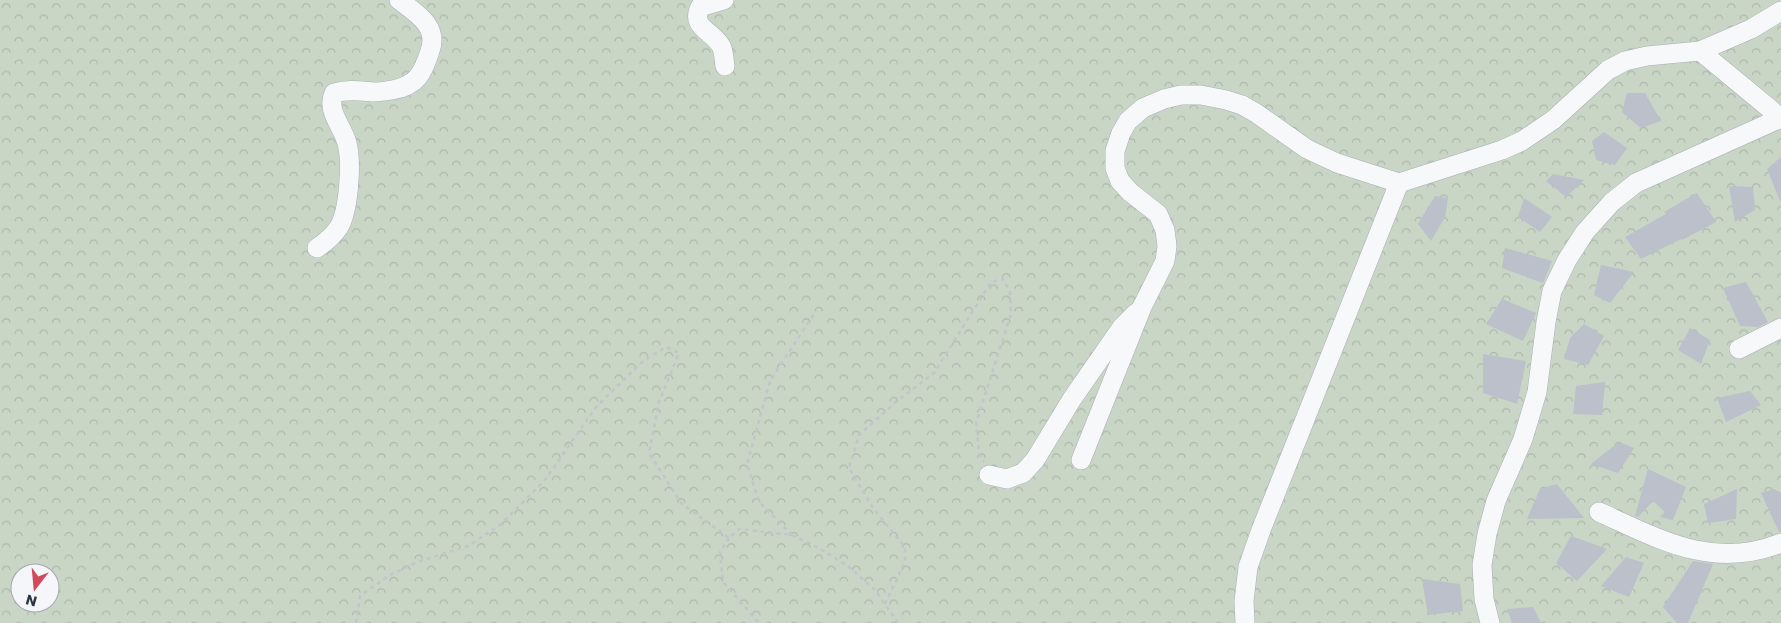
<svg xmlns="http://www.w3.org/2000/svg" width="1781" height="623" font-family="Poppins,sans-serif">
	<defs>
		<pattern id="forest-crowns" width="20" height="18" patternUnits="userSpaceOnUse" patternTransform="scale(1.25)"><rect width="20" height="18" fill="#c9d6c5"/><path d="M2 6a3 3 0 1 1 6 0M12 15a3 3 0 1 1 6 0" fill="none" stroke="#adb8ab"/></pattern>
	</defs>
	<rect width="100%" height="100%" fill="#e4e7ec"/>
	<path fill="url(#forest-crowns)" fill-rule="evenodd" d="M0,0H1781V623H0ZM20,573H50V603H20Z"/>
	<g fill="#bbc0ca">
		<polygon points="1627,93 1645,93 1661,121 1641,128 1622,112"/>
		<polygon points="1604,132 1627,148 1615,165 1596,160 1592,141"/>
		<polygon points="1781,157 1781,201 1780,201 1767,169"/>
		<polygon points="1553,174 1584,180 1566,197 1546,181"/>
		<polygon points="1729,186 1753,187 1755,210 1735,222"/>
		<polygon points="1697,193 1716,222 1682,240 1681,239 1641,259 1625,237 1666,214 1664,212"/>
		<polygon points="1435,196 1448,198 1445,217 1431,241 1418,224"/>
		<polygon points="1524,198 1552,217 1540,232 1518,217"/>
		<polygon points="1505,248 1552,261 1543,283 1502,268"/>
		<polygon points="1601,265 1634,272 1610,303 1594,295"/>
		<polygon points="1746,282 1768,322 1758,327 1740,326 1723,288"/>
		<polygon points="1502,299 1536,313 1523,341 1486,324"/>
		<polygon points="1584,324 1604,336 1588,365 1564,359 1570,338"/>
		<polygon points="1690,328 1710,340 1701,364 1678,350"/>
		<polygon points="1483,354 1526,361 1517,404 1483,393"/>
		<polygon points="1605,382 1602,415 1573,414 1576,386"/>
		<polygon points="1750,391 1761,405 1726,422 1717,398"/>
		<polygon points="1619,442 1634,448 1618,473 1591,464"/>
		<polygon points="1648,469 1686,487 1673,520 1660,517 1665,512 1653,501 1638,517 1635,516"/>
		<polygon points="1557,484 1584,518 1527,519 1540,489"/>
		<polygon points="1737,489 1736,519 1708,523 1704,504"/>
		<polygon points="1774,489 1781,493 1781,532 1779,532 1761,493"/>
		<polygon points="1571,536 1607,549 1577,581 1556,563"/>
		<polygon points="1626,557 1644,563 1629,597 1601,586"/>
		<polygon points="1693,561 1713,564 1688,623 1677,623 1663,607"/>
		<polygon points="1422,579 1460,584 1463,611 1428,615"/>
		<polygon points="1533,607 1541,623 1512,623 1507,609"/>
	</g>
	<g fill="none" stroke-linecap="round" stroke-linejoin="round">
		<defs>
			<g id="minor">
				<path d="M724,0L700,7C690,28 713,31 721,46C724,51 724,61 725,66"/>
				<polyline points="1700,51 1781,118"/>
				<path d="M317,248C326,242 333,236 339,227C349,210 352,162 347,143C342,125 326,111 334,93C347,89 360,91 373,92C379,92 386,91 392,90C417,86 423,73 430,51C439,26 416,13 399,0"/>
				<polyline points="1739,349 1781,328"/>
				<polyline points="1081,460 1142,307 1165,261 1167,246 1165,230 1158,214 1130,192 1120,181 1115,168 1115,151 1121,133 1128,121 1143,108 1164,99 1181,95 1201,95 1226,100 1242,105 1256,113 1307,149 1337,163 1399,183 1502,150 1522,141 1553,120 1608,70 1625,61 1647,56 1700,51 1751,29 1781,11"/>
				<polyline points="989,475 1007,479 1023,473 1035,460 1072,399 1122,327 1136,313"/>
				<path d="M1599,512C1661,540 1713,570 1781,543"/>
				<polyline points="1245,623 1244,601 1248,567 1261,530 1399,183"/>
				<polyline points="1490,623 1484,599 1482,565 1487,534 1496,501 1523,439 1537,392 1546,322 1552,291 1567,260 1585,232 1612,202 1636,183 1781,118"/>
			</g>
		</defs>
		<use href="#minor" stroke="#a9aeb7" stroke-width="20"/>
		<g stroke="#c2c5cb" stroke-width="2.5" stroke-dasharray="4 4" stroke-linecap="butt">
			<polyline points="792,535 759,502 747,464 770,381 816,311"/>
			<polyline points="729,538 720,552 723,582 759,623"/>
			<polyline points="885,604 905,561 905,547 873,508 849,468 859,435 897,401 934,373 991,282 1003,279 1010,292 1011,314 976,423 979,453 984,462"/>
			<polyline points="356,623 360,596 390,575 417,562 468,546 500,525 545,480 596,407 642,362 666,347 679,353 659,402 649,453 681,503 729,538 739,529 792,535 819,548 849,567 875,590 898,623"/>
		</g>
		<use href="#minor" stroke="#f7f8fa" stroke-width="19"/>
	</g>
	<g transform="translate(35 588) rotate(196)"><circle r="24" fill="#f4f6f9" stroke="#a4a8b1"/>
	<path d="M0-4L9 19L0 12L-9 19Z" fill="#d1495b"/>
	<text y="-8" font-size="14" font-weight="bold" text-anchor="middle" fill="#2b3445">N</text>
	</g>
</svg>
